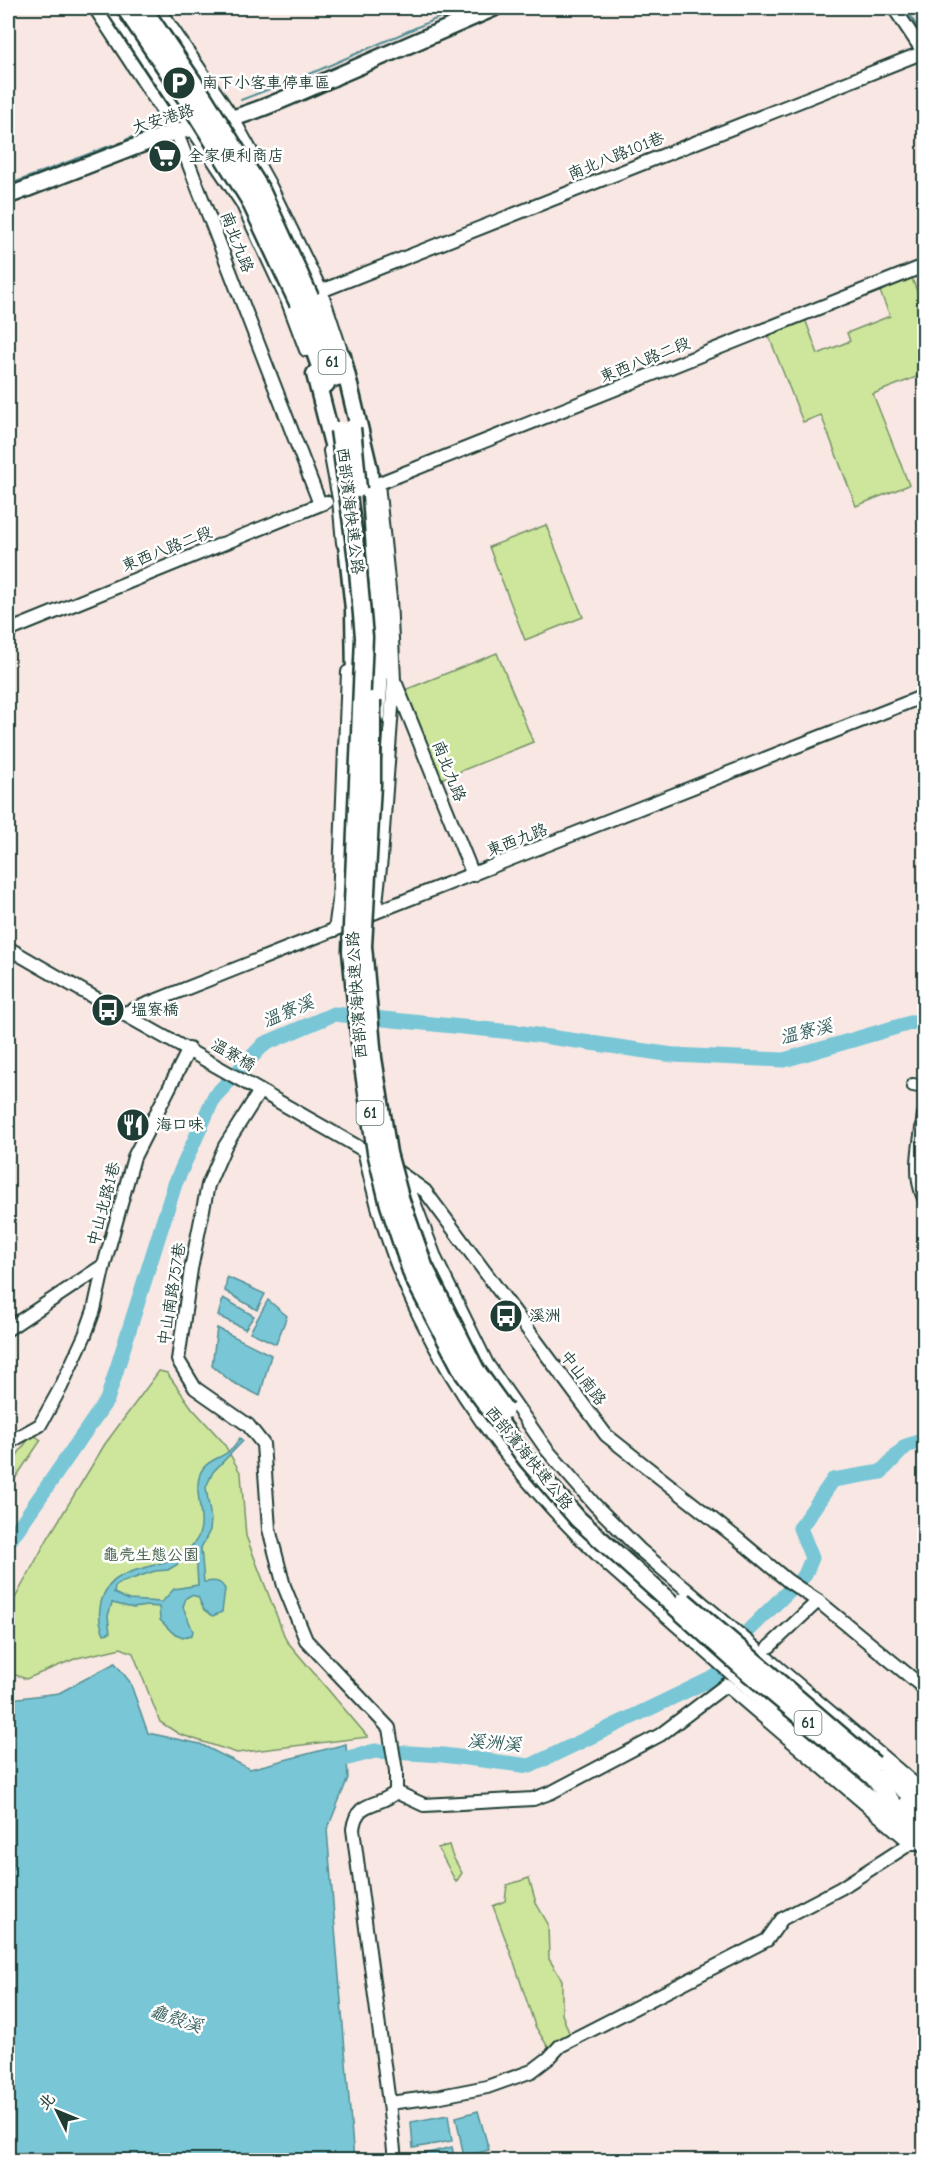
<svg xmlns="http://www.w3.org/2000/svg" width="932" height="2168" font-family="'Comic Neue','LXGW WenKai TC',sans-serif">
	<rect width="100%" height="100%" fill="#f8e7e2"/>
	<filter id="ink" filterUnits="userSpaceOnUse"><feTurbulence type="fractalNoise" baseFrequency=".0167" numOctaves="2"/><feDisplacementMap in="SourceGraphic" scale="12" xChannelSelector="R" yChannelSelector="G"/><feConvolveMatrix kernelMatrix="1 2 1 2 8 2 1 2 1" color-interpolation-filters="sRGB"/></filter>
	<g filter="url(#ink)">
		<g fill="#cde69c" stroke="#769268" stroke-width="1.5">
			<polygon points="911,276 921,301 924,300 924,374 873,394 909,485 856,506 821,415 803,422 768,334 805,319 818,354 850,341 847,333 890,316 879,289"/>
			<polygon points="546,525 583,617 525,640 489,547"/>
			<polygon points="497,653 533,742 441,779 405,690"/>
			<polygon points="159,1371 167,1373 192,1408 223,1442 241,1474 246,1536 286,1640 368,1737 237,1753 179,1734 160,1722 133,1653 121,1648 77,1658 26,1679 8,1672 8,1611 48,1538 105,1444"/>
			<polygon points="32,1434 41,1440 8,1489 8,1468"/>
			<polygon points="449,1845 452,1855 462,1873 456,1882 438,1848"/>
			<polygon points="529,1878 536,1903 548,1924 549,1959 562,1980 562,2014 571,2038 551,2052 535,2026 514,1962 493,1906 505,1901 507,1885"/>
		</g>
		<g fill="#78c6d6" stroke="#548f95" stroke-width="1.5" fill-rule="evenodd">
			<polygon points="227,1277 265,1294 257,1310 225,1291"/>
			<polygon points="223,1298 254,1316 245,1329 218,1316"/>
			<polygon points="268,1300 287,1316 276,1344 250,1332"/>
			<polygon points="217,1328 271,1355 260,1396 232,1382 212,1366"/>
			<path d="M240,1438L243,1441L213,1472L206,1487L211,1520L210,1530L201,1548L204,1582C214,1581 219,1579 225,1589L222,1612L213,1616L204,1610L198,1597L191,1595L186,1598L183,1607L193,1631L192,1635L183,1637L173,1633L160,1620L159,1607L147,1606L133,1608L112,1603L108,1616L110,1633L104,1634C99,1623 98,1611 102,1599C115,1558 169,1576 195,1542C210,1522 192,1496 200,1474C205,1460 221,1459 232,1449C235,1447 237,1442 240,1438ZM196,1553L198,1585L174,1589L162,1602L129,1600L114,1593L115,1587L120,1583L155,1571L168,1570Z"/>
			<polygon points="115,1663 130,1682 148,1733 200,1744 250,1769 346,1744 348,1778 327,1830 354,2160 8,2160 8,1694 11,1699 59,1693"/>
			<polygon points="478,2111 489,2150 464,2157 456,2117"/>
			<polygon points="448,2115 452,2141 413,2148 411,2122"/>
			<polygon points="452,2147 455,2160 417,2160 416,2156"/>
		</g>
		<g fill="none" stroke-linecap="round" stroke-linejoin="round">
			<g stroke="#548f95" stroke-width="2">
				<polyline points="104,8 173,113"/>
				<polyline points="905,8 924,37"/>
				<polyline points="241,100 319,70 461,8"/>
				<polyline points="178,120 178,121"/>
				<polyline points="125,140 160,126"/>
				<polyline points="8,185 112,145"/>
			</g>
			<g stroke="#78c6d6" stroke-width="15">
				<polyline points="8,1543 107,1400 175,1184 214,1097 264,1044 334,1014 522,1033 673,1055 784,1060 924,1019"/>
				<polyline points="329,1763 375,1751 443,1755 530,1766 717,1676 750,1629 805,1575 812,1558 800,1528 833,1480 881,1472 906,1446 924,1440"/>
			</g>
			<defs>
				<g id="minor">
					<polyline points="95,8 176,131 320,504"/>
					<polyline points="112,8 242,203 288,302 306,350"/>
					<polyline points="158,8 232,117 269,184 321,291 345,363"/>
					<polyline points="894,8 924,53"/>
					<polyline points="321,291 924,52"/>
					<polyline points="330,451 339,499 343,543"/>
					<polyline points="377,484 924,266"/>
					<polyline points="8,631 326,502"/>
					<polyline points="396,684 473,875"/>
					<polyline points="375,912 381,858 394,680 390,599 378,484"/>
					<polyline points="371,914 924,696"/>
					<polyline points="335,930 339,901 348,672"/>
					<path d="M8,948C98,1001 190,1050 281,1103C330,1131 380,1157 425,1191L606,1435L739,1540L788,1581L818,1601L924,1688"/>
					<polyline points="122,1014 341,927"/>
					<polyline points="913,1085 924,1087"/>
					<path d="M260,1091L225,1146L208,1185L191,1269L178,1360L195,1388L248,1425L263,1444L269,1529L284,1586L306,1640L389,1728L396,1771V1792C378,1808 357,1799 353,1829L389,2103L395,2160"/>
					<path d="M924,1114C921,1141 912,1173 924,1198"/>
					<path d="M364,1150C372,1187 382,1224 395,1259C439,1377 516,1478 606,1563L904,1826"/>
					<polyline points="404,1176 436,1260 487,1364 547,1450 595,1505 639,1549 924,1792"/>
					<polyline points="8,1329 104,1265 134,1157 189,1049"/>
					<polyline points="8,1443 40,1425 61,1387 85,1335 94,1310 104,1265"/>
					<polyline points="769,1647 818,1601"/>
					<polyline points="396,1792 424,1805 533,1799 552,1792 660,1735 726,1685 911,1843"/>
					<polyline points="389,2103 436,2097 487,2087 532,2071 549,2058 560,2046 767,1940 782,1919 841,1888 911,1843 917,1843"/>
				</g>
				<path id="major" d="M8,196L176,131C232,124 288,98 339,75C391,53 442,30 494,8"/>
				<g id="highway">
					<polyline points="310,297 338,378"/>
					<polyline points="298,303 326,384"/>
					<polyline points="342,356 369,469 382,644 377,716"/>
					<polyline points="315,374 337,460"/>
					<polyline points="346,536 354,609 355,681"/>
					<polyline points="881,1769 924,1808"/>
					<polyline points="873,1777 924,1844"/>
					<polyline points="905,1806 924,1824"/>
				</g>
			</defs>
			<use href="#minor" stroke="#1f3d34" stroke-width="16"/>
			<use href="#major" stroke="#1f3d34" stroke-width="20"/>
			<use href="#highway" stroke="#1f3d34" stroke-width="21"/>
			<use href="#minor" stroke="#fff" stroke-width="12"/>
			<use href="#major" stroke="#fff" stroke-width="15"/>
			<use href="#highway" stroke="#fff" stroke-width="16"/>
			<defs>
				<g id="highway-bridge">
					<polyline points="125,8 190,104 249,199 298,303"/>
					<polyline points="143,8 204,98 261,190 310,297"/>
					<polyline points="352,428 358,489"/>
					<polyline points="339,430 357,560 364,637 351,951 361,1053 376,1152 389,1205 413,1277 464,1374 528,1461 578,1519 743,1668 873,1777"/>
					<polyline points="372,700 372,785 363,946 373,1058 388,1153 401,1201 424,1266 476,1370 505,1410"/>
					<polyline points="684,1601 874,1764"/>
				</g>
			</defs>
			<use href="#highway-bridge" stroke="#1f3d34" stroke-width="21" stroke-linecap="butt"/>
			<use href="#highway-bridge" stroke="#fff" stroke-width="16"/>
		</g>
	</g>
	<defs>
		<symbol id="parking-disc" viewBox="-11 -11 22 22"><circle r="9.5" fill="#1f3d34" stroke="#fff"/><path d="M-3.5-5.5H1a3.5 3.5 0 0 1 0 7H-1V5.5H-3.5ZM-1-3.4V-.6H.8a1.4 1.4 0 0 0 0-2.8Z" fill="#fff"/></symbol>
		<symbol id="supermarket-disc" viewBox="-11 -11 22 22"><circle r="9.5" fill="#1f3d34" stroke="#fff"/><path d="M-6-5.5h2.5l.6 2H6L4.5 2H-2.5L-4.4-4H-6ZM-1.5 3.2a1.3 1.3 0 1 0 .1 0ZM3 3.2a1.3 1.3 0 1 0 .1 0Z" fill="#fff"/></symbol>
		<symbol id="bus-disc" viewBox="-11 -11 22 22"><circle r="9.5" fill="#1f3d34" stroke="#fff"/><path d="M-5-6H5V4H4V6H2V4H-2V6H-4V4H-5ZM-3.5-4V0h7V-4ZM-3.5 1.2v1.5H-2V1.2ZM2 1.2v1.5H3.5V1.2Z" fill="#fff"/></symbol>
		<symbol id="restaurant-disc" viewBox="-11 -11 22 22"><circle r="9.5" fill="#1f3d34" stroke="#fff"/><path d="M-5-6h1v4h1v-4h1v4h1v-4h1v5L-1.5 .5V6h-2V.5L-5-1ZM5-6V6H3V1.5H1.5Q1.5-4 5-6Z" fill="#fff"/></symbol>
	</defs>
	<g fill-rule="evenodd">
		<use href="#parking-disc" x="160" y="64" width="38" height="38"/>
		<use href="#supermarket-disc" x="146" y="137" width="38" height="38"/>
		<use href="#bus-disc" x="89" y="991" width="38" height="38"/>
		<use href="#restaurant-disc" x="114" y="1106" width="38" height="38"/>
		<use href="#bus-disc" x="487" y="1297" width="38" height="38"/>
	</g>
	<g text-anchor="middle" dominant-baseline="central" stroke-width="5" stroke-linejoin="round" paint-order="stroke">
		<g fill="#fff" stroke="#627771" stroke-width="1.5">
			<rect x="318.5" y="350" width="27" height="24" rx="4.5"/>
			<rect x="356.5" y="1101" width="27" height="24" rx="4.5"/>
			<rect x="794.5" y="1711" width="27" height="24" rx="4.5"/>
		</g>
		<g font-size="15" font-weight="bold" fill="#1f3d34">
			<text x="332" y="362">61</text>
			<text x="370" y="1113">61</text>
			<text x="808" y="1723">61</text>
		</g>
		<g font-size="16" fill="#1f3d34" stroke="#fff" text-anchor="start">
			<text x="202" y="83">南下小客車停車區</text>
			<text x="188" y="156">全家便利商店</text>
			<text x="131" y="1010">塭寮橋</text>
			<text x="156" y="1125">海口味</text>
			<text x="529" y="1316">溪洲</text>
		</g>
		<g font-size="16" fill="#1f3d34" stroke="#fff">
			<text transform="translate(163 119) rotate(-17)">大安港路</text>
			<text transform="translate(616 156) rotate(-22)">南北八路101巷</text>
			<text transform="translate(237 242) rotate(69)">南北九路</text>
			<text transform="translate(645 360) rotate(-22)">東西八路二段</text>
			<text transform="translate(350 511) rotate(83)">西部濱海快速公路</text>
			<text transform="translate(167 549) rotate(-22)">東西八路二段</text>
			<text transform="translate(449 771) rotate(68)">南北九路</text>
			<text transform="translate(517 840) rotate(-21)">東西九路</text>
			<text transform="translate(357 995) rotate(-94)">西部濱海快速公路</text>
			<text transform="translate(233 1055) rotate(30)">溫寮橋</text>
			<text transform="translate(104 1204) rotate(-75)">中山北路1巷</text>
			<text transform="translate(172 1294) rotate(-81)">中山南路757巷</text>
			<text transform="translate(583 1378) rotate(53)">中山南路</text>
			<text transform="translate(529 1458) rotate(51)">西部濱海快速公路</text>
		</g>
		<g font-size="16" fill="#425f49" stroke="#fff">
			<text x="151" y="1555">龜壳生態公園</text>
		</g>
		<g font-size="18" font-style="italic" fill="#355f5c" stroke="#fff">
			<text transform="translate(288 1012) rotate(-23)">溫寮溪</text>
			<text transform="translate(806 1032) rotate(-14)">溫寮溪</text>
			<text transform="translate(494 1743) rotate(5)">溪洲溪</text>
			<text transform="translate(176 2019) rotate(18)">龜殼溪</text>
		</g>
	</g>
	<rect width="932" height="2168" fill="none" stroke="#fff" stroke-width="30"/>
	<rect x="15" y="15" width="902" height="2138" fill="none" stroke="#1f3d34" stroke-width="2" filter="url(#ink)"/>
	<g transform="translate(57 2111) rotate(313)" stroke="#ffffff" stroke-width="4.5" paint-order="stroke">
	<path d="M0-4.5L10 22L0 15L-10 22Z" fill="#1f3d34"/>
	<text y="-9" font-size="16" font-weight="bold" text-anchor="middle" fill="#1f3d34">北</text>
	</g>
</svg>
